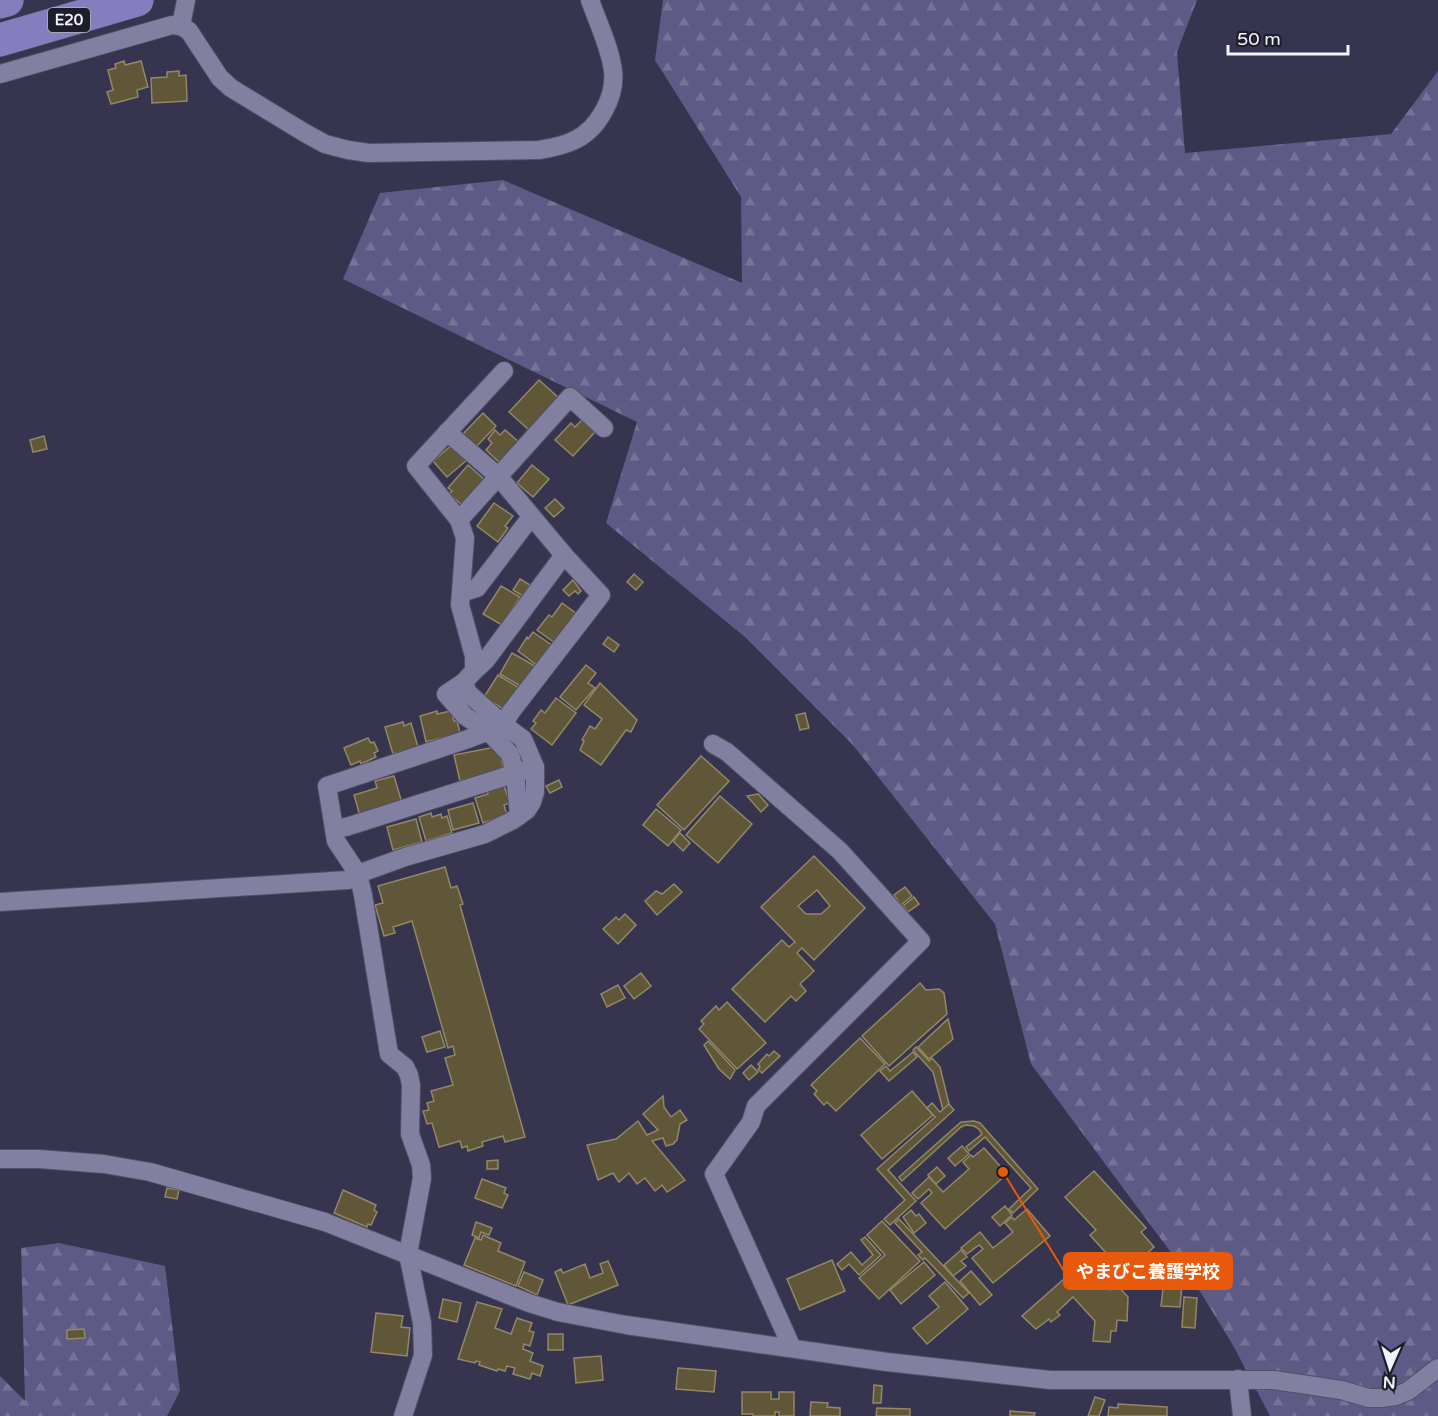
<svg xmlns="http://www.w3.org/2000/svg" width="1438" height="1416" font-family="'Varela Round','Noto Sans JP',sans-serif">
	<defs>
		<pattern id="forest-firs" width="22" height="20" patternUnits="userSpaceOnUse" patternTransform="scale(1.5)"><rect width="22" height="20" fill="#5e5a86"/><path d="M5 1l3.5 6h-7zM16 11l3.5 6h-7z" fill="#767298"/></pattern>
	</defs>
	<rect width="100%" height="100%" fill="#36344f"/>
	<g fill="url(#forest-firs)">
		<polygon points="663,0 1197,0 1177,52 1185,153 1391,134 1438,71 1438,1416 1270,1416 1234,1347 1201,1293 1031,1064 995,924 852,744 745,637 606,523 637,422 343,279 380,193 503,180 742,283 741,197 655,60"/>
		<polygon points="59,1243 165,1266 180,1391 167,1416 0,1416 0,1376 25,1401 21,1248"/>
	</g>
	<g fill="#605738" stroke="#928867" stroke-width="1.5" fill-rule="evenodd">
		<polygon points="124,61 125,65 141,61 148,87 137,90 138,97 111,104 107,92 113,90 108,70 116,68 115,64"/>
		<polygon points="179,71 179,76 186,75 187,101 152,103 151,78 167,77 167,72"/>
		<polygon points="539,380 560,399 530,431 509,412"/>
		<polygon points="483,413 496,426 475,448 462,435"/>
		<polygon points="582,420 595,432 573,456 555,440 571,423 575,427"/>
		<polygon points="495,430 500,435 505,430 519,442 500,463 486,450 492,443 488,439"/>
		<polygon points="44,436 47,449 33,452 30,440"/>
		<polygon points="453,444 467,460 447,477 433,461"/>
		<polygon points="468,465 485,480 463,506 449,494 452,491 448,488"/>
		<polygon points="532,465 549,479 533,497 517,483"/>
		<polygon points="555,499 564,508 554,517 545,508"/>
		<polygon points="494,503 513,516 505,526 508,528 498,542 477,526"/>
		<polygon points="634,574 643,582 636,590 627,582"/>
		<polygon points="520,579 530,585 523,596 513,590"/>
		<polygon points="573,580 581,591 578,594 575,591 569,596 563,590"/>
		<polygon points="501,586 520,597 502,625 483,614"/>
		<polygon points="562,603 577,614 555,643 537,630 549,615 552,617"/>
		<polygon points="533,632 553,646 538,666 518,651 527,637 528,639"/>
		<polygon points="608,637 619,645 614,652 603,644"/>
		<polygon points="512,653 535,666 522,687 500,674"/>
		<polygon points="586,665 596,673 588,683 595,688 576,710 560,697"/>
		<polygon points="498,675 519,688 503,709 484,697"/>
		<polygon points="600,683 637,720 631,732 626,730 601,765 580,750 584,741 582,740 590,726 595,729 602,719 584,705"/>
		<polygon points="556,698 576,713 552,745 531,729 536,723 533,721 541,710 545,713"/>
		<polygon points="437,711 437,714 451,711 454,721 457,721 460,733 426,742 420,716"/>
		<polygon points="805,713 809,728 800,730 796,715"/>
		<polygon points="403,722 404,726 411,723 418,747 393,754 385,727"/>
		<polygon points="368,738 371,743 374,742 378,751 374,753 376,757 361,764 360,761 351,765 344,748"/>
		<polygon points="495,747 500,751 504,772 460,781 454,755"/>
		<polygon points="701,756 729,781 684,830 657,805"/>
		<polygon points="394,776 402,803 360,816 354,795 377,788 375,781"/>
		<polygon points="559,780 562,787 550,793 546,786"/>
		<polygon points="504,786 510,803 504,805 507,815 483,823 475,798 488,794 487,791"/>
		<polygon points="758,794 768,805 761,812 747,796"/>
		<polygon points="720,796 752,824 718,863 686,835"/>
		<polygon points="473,803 479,823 453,830 448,810"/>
		<polygon points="656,809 681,830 668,846 643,825"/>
		<polygon points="431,813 432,817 441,814 442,818 447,816 452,833 426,841 419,817"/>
		<polygon points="416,819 422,842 393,850 387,827"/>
		<polygon points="680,833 690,843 683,851 673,841"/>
		<path d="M814,856L865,908L814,960L802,948L797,953L814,971L800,984L806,991L796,1001L791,996L765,1022L732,989L782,940L789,947L795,942L761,907ZM817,890L830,906L821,914H806L798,906Z"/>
		<polygon points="445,867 451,888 457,886 463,904 460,905 525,1137 505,1142 503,1136 482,1142 483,1146 468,1151 467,1146 462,1148 460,1141 439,1147 432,1123 427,1124 423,1111 429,1110 427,1103 434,1101 431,1091 453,1085 445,1058 455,1055 453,1046 448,1048 412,921 393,927 395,933 384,936 375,905 383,903 378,886"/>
		<polygon points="674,884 682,892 657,915 645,901 656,891 662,894"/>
		<polygon points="905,887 912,896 901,905 894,895"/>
		<polygon points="914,897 919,904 908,912 903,906"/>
		<polygon points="625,914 636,925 618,944 603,929 616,917 619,920"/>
		<polygon points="641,973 651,986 634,999 624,986"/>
		<polygon points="920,983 926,990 939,989 944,993 947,1014 889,1066 862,1036"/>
		<polygon points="618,985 625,998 607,1007 601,994"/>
		<polygon points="727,1002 766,1043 737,1069 699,1029 704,1024 701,1021 716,1006 719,1010"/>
		<polygon points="948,1019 953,1039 929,1059 918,1047"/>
		<polygon points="440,1031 445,1047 427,1052 422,1037"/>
		<polygon points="860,1038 885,1064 836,1111 827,1102 824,1105 814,1094 817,1091 811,1085"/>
		<polygon points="708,1041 735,1070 730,1079 719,1069 704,1045"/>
		<polygon points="916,1047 929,1061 932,1058 940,1067 949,1104 943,1110 933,1072 913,1050"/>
		<polygon points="774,1051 780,1056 762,1073 758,1069 760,1067 758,1064 767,1054 769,1056"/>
		<polygon points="913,1052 917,1057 889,1081 880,1071 886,1066 890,1071"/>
		<polygon points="751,1065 758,1072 749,1080 743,1073"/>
		<polygon points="912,1091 933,1115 882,1159 861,1135"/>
		<polygon points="663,1096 664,1107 671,1117 680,1110 687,1120 680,1124 677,1140 673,1144 666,1146 663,1138 652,1141 685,1180 667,1192 662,1185 655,1191 645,1178 637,1184 629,1173 619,1182 613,1173 598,1180 587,1145 616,1139 638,1121 647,1135 658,1130 643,1114"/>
		<polygon points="932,1103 940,1112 949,1104 954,1110 888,1170 916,1201 890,1225 884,1219 905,1200 877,1169 935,1117 927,1108"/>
		<polygon points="974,1121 980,1123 1038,1189 1013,1213 1009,1209 1031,1188 985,1137 969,1151 966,1147 982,1134 979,1129 974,1126 966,1125 961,1127 902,1181 899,1177 961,1122"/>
		<polygon points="962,1146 969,1154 955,1166 948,1158"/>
		<polygon points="984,1148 1007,1174 945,1229 921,1203 932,1193 929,1189 918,1199 912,1193 929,1177 943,1192 969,1169 963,1162 971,1155 973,1157"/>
		<polygon points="498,1160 498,1169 487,1169 487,1161"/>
		<polygon points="937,1167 945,1176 936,1184 928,1175"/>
		<polygon points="1094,1171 1146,1228 1141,1232 1154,1247 1125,1274 1090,1235 1096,1230 1065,1197"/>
		<polygon points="482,1179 506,1188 504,1193 508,1195 502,1208 475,1198"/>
		<polygon points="167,1188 179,1190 177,1199 165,1197"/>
		<polygon points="343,1190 376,1205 374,1210 377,1212 371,1225 368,1224 367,1227 334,1213"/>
		<polygon points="1005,1206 1012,1215 1000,1226 992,1217"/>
		<polygon points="1027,1209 1050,1236 993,1283 972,1258 983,1249 979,1245 967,1254 961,1248 980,1232 993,1248 1013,1232 1005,1223 1012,1217 1014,1220"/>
		<polygon points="911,1210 916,1216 919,1214 926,1223 914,1233 903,1217"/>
		<polygon points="899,1219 969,1293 963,1298 925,1258 923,1260 918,1255 922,1252 895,1223"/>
		<polygon points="882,1221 920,1261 879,1299 859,1278 885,1255 867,1235"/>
		<polygon points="476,1222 492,1228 489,1235 481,1232 479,1238 472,1235"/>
		<polygon points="483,1235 501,1243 498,1251 525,1262 516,1286 464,1265 475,1238 481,1240"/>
		<polygon points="865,1237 881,1255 859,1275 849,1264 842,1270 837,1264 851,1252 862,1265 873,1255 861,1240"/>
		<polygon points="961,1250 967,1257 961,1261 966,1266 953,1276 944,1265"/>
		<polygon points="832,1260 845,1291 800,1310 787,1279"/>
		<polygon points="608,1261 618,1285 568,1305 555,1272 561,1269 563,1273 585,1264 590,1278 603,1273 600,1264"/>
		<polygon points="924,1262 935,1275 901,1304 890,1290"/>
		<polygon points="1083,1266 1090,1274 1094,1271 1110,1290 1117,1285 1128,1297 1127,1321 1117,1320 1116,1331 1111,1331 1110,1342 1093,1341 1095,1321 1073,1297 1057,1312 1060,1315 1051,1322 1049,1319 1036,1329 1022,1316 1073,1271 1075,1273"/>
		<polygon points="971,1271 992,1295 980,1305 960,1281"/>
		<polygon points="524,1272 543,1280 537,1295 518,1286"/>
		<polygon points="1165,1272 1183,1273 1180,1307 1161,1306"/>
		<polygon points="945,1282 968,1309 927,1344 913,1328 939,1307 929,1296"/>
		<polygon points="1184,1297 1197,1298 1195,1328 1182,1327"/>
		<polygon points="443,1299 461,1303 457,1322 439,1318"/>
		<polygon points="477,1302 502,1309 495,1328 511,1334 517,1318 532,1323 529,1331 534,1332 530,1346 524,1344 523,1349 533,1353 530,1361 543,1366 540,1376 532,1373 530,1379 513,1374 515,1368 507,1366 505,1371 498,1369 497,1371 479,1365 480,1362 476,1361 475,1363 458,1359"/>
		<polygon points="376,1313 403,1316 401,1327 410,1328 407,1356 371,1352"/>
		<polygon points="84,1329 85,1338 67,1339 67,1330"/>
		<rect x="548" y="1334" width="15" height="16"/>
		<polygon points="601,1356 603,1380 576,1383 574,1358"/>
		<polygon points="678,1368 716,1371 714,1392 676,1389"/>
		<polygon points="874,1385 882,1386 881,1403 873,1403"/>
		<polygon points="742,1392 771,1392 771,1399 779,1399 779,1392 794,1392 794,1416 779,1416 779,1412 775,1412 775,1416 753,1416 753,1414 742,1414"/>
		<polygon points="1095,1397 1105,1400 1099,1416 1088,1416"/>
		<polygon points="811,1402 828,1403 827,1407 840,1408 840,1416 810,1416"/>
		<polygon points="1118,1404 1167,1407 1167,1416 1108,1416 1109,1407 1118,1408"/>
		<polygon points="877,1408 910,1409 910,1416 876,1416"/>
		<polygon points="1010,1411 1035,1413 1034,1416 1010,1416"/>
	</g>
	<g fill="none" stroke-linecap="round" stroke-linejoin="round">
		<defs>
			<g id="street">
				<path d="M181,26L189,31L220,78L231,88L305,133L325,144L348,150L369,153L539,150C552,148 563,146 575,140C598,129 616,97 613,71C610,47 598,23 590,0"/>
				<polyline points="0,74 172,25 181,26 186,0"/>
				<polyline points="459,520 570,397 604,428"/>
				<polyline points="461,593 477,588 531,517"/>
				<polyline points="474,671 486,660 564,555"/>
				<polyline points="464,682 446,694 465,716 488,731 510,754 515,773 519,816"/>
				<polyline points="713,744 727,752 840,851 921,941 756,1106 751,1122 714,1174 792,1348"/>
				<polyline points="334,828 346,827 535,767"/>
				<polyline points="0,902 348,880 358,874 405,857 485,834 513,820 527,810 532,802 535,792 535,767 523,739 504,725 468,693 464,682 474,671 474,656 460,605 465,538 459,520 416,466 504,371"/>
				<polyline points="0,1159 39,1159 104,1164 150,1172 325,1222 529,1303 558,1312 626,1325 887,1362 1050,1380 1274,1380 1341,1390 1369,1398 1382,1398 1396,1396 1408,1391 1438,1368"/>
				<polyline points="1238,1379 1242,1416"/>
				<polyline points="403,1416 423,1355 422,1323 408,1254 422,1178 421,1165 410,1134 411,1085 409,1075 405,1067 389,1054 363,895 358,874 336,841 327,786 468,739 504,725 510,713 601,595 564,555 498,476 447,432"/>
			</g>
			<g id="highway">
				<polyline points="0,2 7,0"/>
				<polyline points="0,40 137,0"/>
			</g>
		</defs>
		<use href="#street" stroke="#514f65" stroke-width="20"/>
		<use href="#highway" stroke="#514f65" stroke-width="34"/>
		<use href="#street" stroke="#8280a0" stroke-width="18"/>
		<use href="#highway" stroke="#857ebe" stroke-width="33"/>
	</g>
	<g text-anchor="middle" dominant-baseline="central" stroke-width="6" stroke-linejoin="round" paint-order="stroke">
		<rect fill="#1e1d2a" stroke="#b3b3be" stroke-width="1.5" x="48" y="8" width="42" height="24" rx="4.5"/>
		<g font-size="15" font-weight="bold" fill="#f3f3fd">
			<text x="69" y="20">E20</text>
		</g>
	</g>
	<path fill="none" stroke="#e8590c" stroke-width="2" d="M1003 1172L1064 1271"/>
	<circle fill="#e8590c" stroke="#1e1d2a" stroke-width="2" cx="1003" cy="1172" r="6"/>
	<rect fill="#e8590c" stroke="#e8590c" stroke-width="2" x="1064" y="1253" width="168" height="36" rx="6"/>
	<g font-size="18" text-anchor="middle" font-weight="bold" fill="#fff">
		<text x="1148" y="1278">やまびこ養護学校</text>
	</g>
	<g transform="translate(1390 1368) rotate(183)" stroke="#1e1d2a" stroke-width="4.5" paint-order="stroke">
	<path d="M0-4.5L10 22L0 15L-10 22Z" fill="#f3f3fd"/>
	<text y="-9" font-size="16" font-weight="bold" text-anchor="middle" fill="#f3f3fd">N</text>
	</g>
	<path d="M1228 45v9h120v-9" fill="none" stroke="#f3f3fd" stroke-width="3"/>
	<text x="1237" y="45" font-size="18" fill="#f3f3fd" stroke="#1e1d2a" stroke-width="4.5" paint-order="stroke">50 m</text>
</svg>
